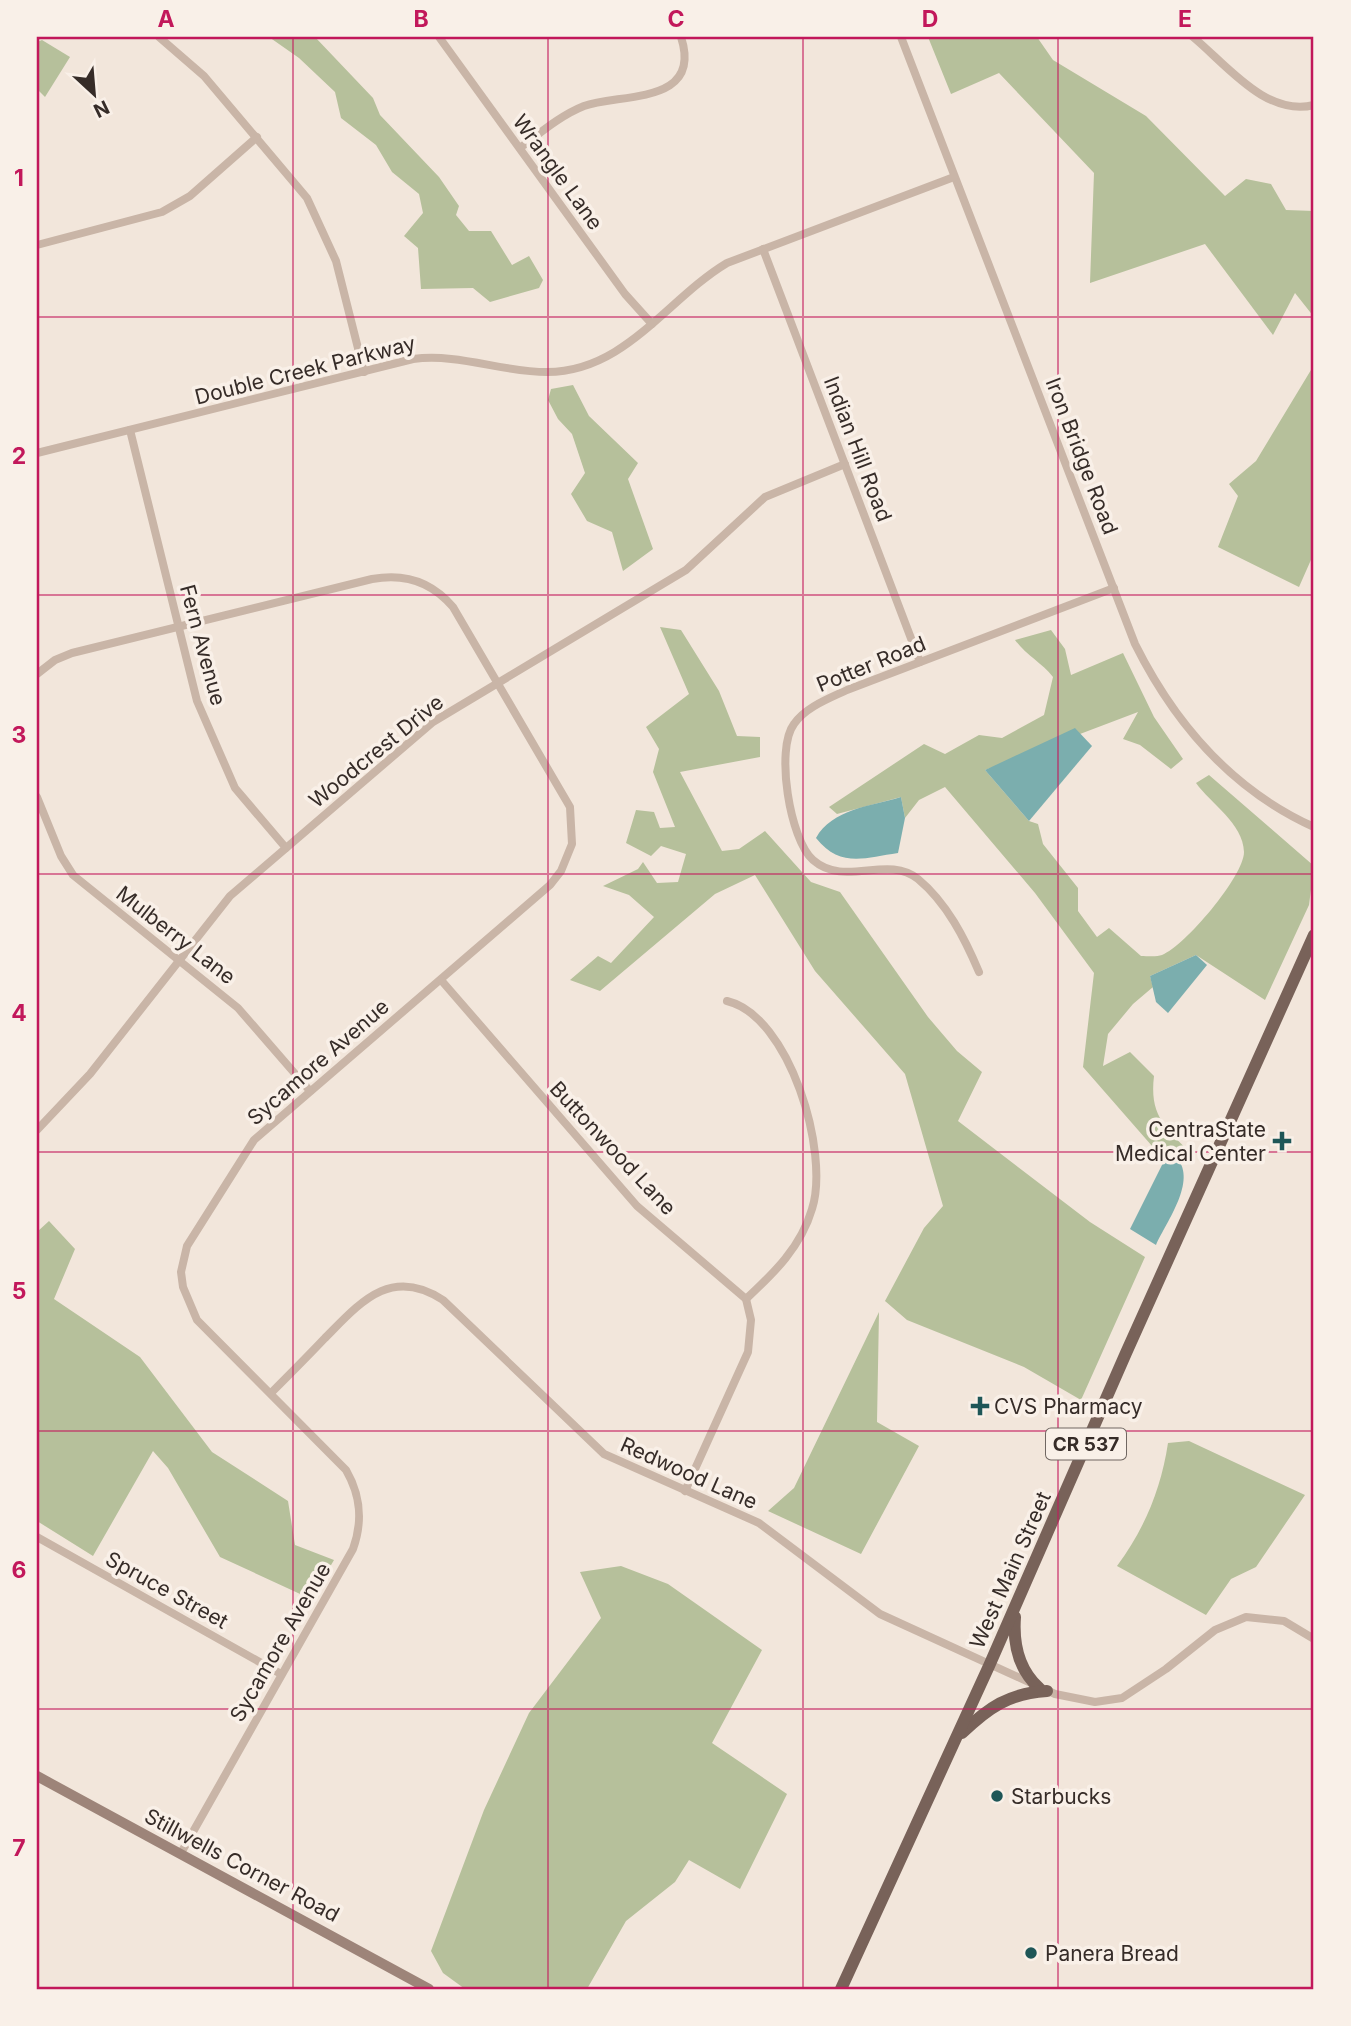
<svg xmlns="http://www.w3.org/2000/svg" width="1351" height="2026" font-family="Inter,sans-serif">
	<rect width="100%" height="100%" fill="#f2e6db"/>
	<g fill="#b6c09b">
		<polygon points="269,37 315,37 373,98 380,115 439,177 459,206 456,215 469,231 491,231 512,265 529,256 543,280 539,288 490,302 473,288 421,289 418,248 404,236 423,213 419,194 392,172 376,145 341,118 335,92 299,58"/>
		<polygon points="928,37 1037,37 1053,60 1146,116 1225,196 1246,179 1271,184 1286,210 1314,211 1314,317 1295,293 1273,335 1205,244 1090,283 1094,173 999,73 951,94"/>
		<polygon points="42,40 70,57 45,97 37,89 37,42"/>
		<polygon points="1314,365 1314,553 1299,587 1218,547 1238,496 1229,484 1256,461"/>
		<polygon points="573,385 589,416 638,463 628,479 653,549 623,571 612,532 587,521 571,494 585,473 572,434 558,419 548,400 551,389"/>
		<polygon points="660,627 681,630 719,691 737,736 760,737 760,757 680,772 722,851 739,849 765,831 811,882 840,892 928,1017 957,1051 982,1072 958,1121 1090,1222 1145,1257 1081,1400 1024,1367 907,1320 885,1301 924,1228 943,1206 905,1074 815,971 755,875 715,894 600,991 570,980 598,956 611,963 654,917 629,895 603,886 638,869 643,862 657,883 678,882 686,854 661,846 651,856 626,843 636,810 654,812 660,828 675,827 653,772 659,749 646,727 689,694"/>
		<path d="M1051,630L1065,649L1071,675L1123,653L1154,717L1183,759L1171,769L1140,745L1123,739L1138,712L985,770L1029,821L1038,824L1043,844L1078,888V911L1097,937L1109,928L1141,956C1147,956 1157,957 1162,955C1185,946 1244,876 1244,852C1243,823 1211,804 1196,783L1209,775L1314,866L1309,905L1265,1000L1196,955L1150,976L1153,987L1133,1004L1108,1034L1103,1066L1130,1052L1154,1076C1149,1118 1167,1128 1194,1157L1152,1146L1083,1067L1094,973L1035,893L945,787L919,800L905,818L901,797L837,814L829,807L924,744L945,754L979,735L1002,738L1044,715L1053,677C1042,663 1026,655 1015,640Z"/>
		<polygon points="49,1221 75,1249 54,1299 140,1357 212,1452 288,1501 295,1545 334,1560 311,1599 220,1557 168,1468 153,1451 93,1556 37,1521 37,1232"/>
		<polygon points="879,1312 877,1422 919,1446 861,1554 768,1511 794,1488"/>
		<path d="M1189,1441L1305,1495L1256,1567L1231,1579L1206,1615L1117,1566C1145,1528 1161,1489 1168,1443Z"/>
		<polygon points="621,1566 668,1584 762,1650 712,1743 787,1794 740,1889 689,1860 675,1882 626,1921 587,1989 465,1989 443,1973 431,1951 484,1810 529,1713 601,1618 580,1572"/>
	</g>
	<g fill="#7baeae">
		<polygon points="1075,728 1092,746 1029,821 985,770"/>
		<path d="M901,797L905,818L898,853C864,858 840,868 816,838C832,809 871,806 901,797Z"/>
		<polygon points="1196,955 1207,965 1168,1013 1156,1002 1150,976"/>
		<path d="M1177,1158C1197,1181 1167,1221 1156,1245L1130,1229L1165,1159Z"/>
	</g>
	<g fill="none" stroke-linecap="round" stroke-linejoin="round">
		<g stroke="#c9b5a7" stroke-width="8">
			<polyline points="159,37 204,76 307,198 336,261 364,372"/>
			<polyline points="439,37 625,294 652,324"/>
			<path d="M901,37L1135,644C1175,724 1232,790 1314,827"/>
			<path d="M1193,37C1227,65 1266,117 1314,105"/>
			<path d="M520,148C540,133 561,115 584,106C621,93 703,105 681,37"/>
			<polyline points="37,245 162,212 190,196 257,137"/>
			<polyline points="763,249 920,662"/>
			<polyline points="130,430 197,701 235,788 286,848"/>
			<path d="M37,453L413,359C459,353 501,372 547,372C625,372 667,299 727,263L954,177"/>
			<path d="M37,674L55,660L72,653L372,579C404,573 432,582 453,607L570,807L572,844L561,871L550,885L254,1140L187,1246L181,1272L183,1287L197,1320L346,1470C361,1496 363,1521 353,1549L181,1853"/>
			<polyline points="37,797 61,856 73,875 238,1008 310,1091"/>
			<path d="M979,972C965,939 947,903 918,879C887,854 845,888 813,860C790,840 775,749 794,724C806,707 828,699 847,690L1114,588"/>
			<polyline points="441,980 637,1206 746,1299 751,1320 748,1352 685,1491"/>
			<path d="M727,1001C790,1016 830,1153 812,1209C801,1247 774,1273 746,1299"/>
			<polyline points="37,1130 90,1074 230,896 433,722 686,570 765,497 845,464"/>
			<path d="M271,1393C289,1375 307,1357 324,1339C359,1304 390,1265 443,1300L604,1454L759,1523L880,1614L1055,1694L1095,1702L1122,1698L1166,1669L1215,1630L1246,1617L1284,1621L1314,1639"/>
			<polyline points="37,1537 281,1674"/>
		</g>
		<polyline stroke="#9d8479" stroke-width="10" points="37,1776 429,1989"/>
		<g stroke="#786259" stroke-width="12">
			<path d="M1015,1617C1013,1644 1018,1669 1039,1688"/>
			<path d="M962,1733C988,1708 1009,1693 1047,1691"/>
			<polyline points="841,1989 989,1666 1126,1353 1314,935"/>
		</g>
	</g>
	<path fill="none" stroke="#c2185b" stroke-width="2" stroke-opacity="0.55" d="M293,37V1989M548,37V1989M803,37V1989M1058,37V1989M37,317H1314M37,595H1314M37,874H1314M37,1152H1314M37,1431H1314M37,1709H1314"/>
	<g fill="#1e5657" stroke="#f9f0e8" stroke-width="2.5">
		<path d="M1278.5 1130.5h7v7h7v7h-7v7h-7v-7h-7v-7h7z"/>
		<path d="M976.5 1395.5h7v7h7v7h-7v7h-7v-7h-7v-7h7z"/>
		<circle cx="997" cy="1796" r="7"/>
		<circle cx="1031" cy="1953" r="7"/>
	</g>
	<g text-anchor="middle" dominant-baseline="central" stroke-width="7" stroke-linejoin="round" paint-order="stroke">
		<rect fill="#f9f0e8" stroke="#706762" stroke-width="2" x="1046" y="1428.5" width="80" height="31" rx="5"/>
		<g font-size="19" font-weight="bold" fill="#362c28">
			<text x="1086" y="1444">CR 537</text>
		</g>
		<g font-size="21" fill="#362c28" stroke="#f9f0e8">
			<text transform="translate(558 172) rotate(54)">Wrangle Lane</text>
			<text transform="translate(305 370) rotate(-14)">Double Creek Parkway</text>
			<text transform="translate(858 449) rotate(69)">Indian Hill Road</text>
			<text transform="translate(1082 456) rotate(69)">Iron Bridge Road</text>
			<text transform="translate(203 645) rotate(75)">Fern Avenue</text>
			<text transform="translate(871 664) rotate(-22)">Potter Road</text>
			<text transform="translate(376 751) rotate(-39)">Woodcrest Drive</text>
			<text transform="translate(176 935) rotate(38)">Mulberry Lane</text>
			<text transform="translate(318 1062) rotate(-41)">Sycamore Avenue</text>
			<text transform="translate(613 1148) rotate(47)">Buttonwood Lane</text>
			<text transform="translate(689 1473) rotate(24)">Redwood Lane</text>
			<text transform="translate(1010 1570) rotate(-66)">West Main Street</text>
			<text transform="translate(167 1590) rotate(29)">Spruce Street</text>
			<text transform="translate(280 1642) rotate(-60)">Sycamore Avenue</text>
			<text transform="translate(242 1865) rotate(28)">Stillwells Corner Road</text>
		</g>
		<g font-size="21" fill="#362c28" stroke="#f9f0e8" text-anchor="start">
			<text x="1266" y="1129" text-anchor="end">CentraState<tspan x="1266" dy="24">Medical Center</tspan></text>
			<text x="994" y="1406">CVS Pharmacy</text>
			<text x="1011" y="1796">Starbucks</text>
			<text x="1045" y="1953">Panera Bread</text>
		</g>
	</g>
	<rect width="1351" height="2026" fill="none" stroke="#f9f0e8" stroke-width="77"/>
	<g transform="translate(94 94) rotate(154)" stroke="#f9f0e8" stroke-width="5" paint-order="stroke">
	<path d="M0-5L12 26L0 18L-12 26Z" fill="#362c28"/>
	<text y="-10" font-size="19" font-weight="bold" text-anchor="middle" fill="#362c28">N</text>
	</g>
	<rect x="38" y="38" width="1274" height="1950" fill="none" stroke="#c2185b" stroke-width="2.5"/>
	<g font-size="23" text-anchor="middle" font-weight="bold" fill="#c2185b">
		<text x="166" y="27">A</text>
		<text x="421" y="27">B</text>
		<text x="676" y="27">C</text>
		<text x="930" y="27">D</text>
		<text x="1185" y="27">E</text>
		<text x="19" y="186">1</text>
		<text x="19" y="464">2</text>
		<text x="19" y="743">3</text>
		<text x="19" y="1021">4</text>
		<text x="19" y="1299">5</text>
		<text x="19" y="1578">6</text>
		<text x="19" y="1856">7</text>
	</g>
</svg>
